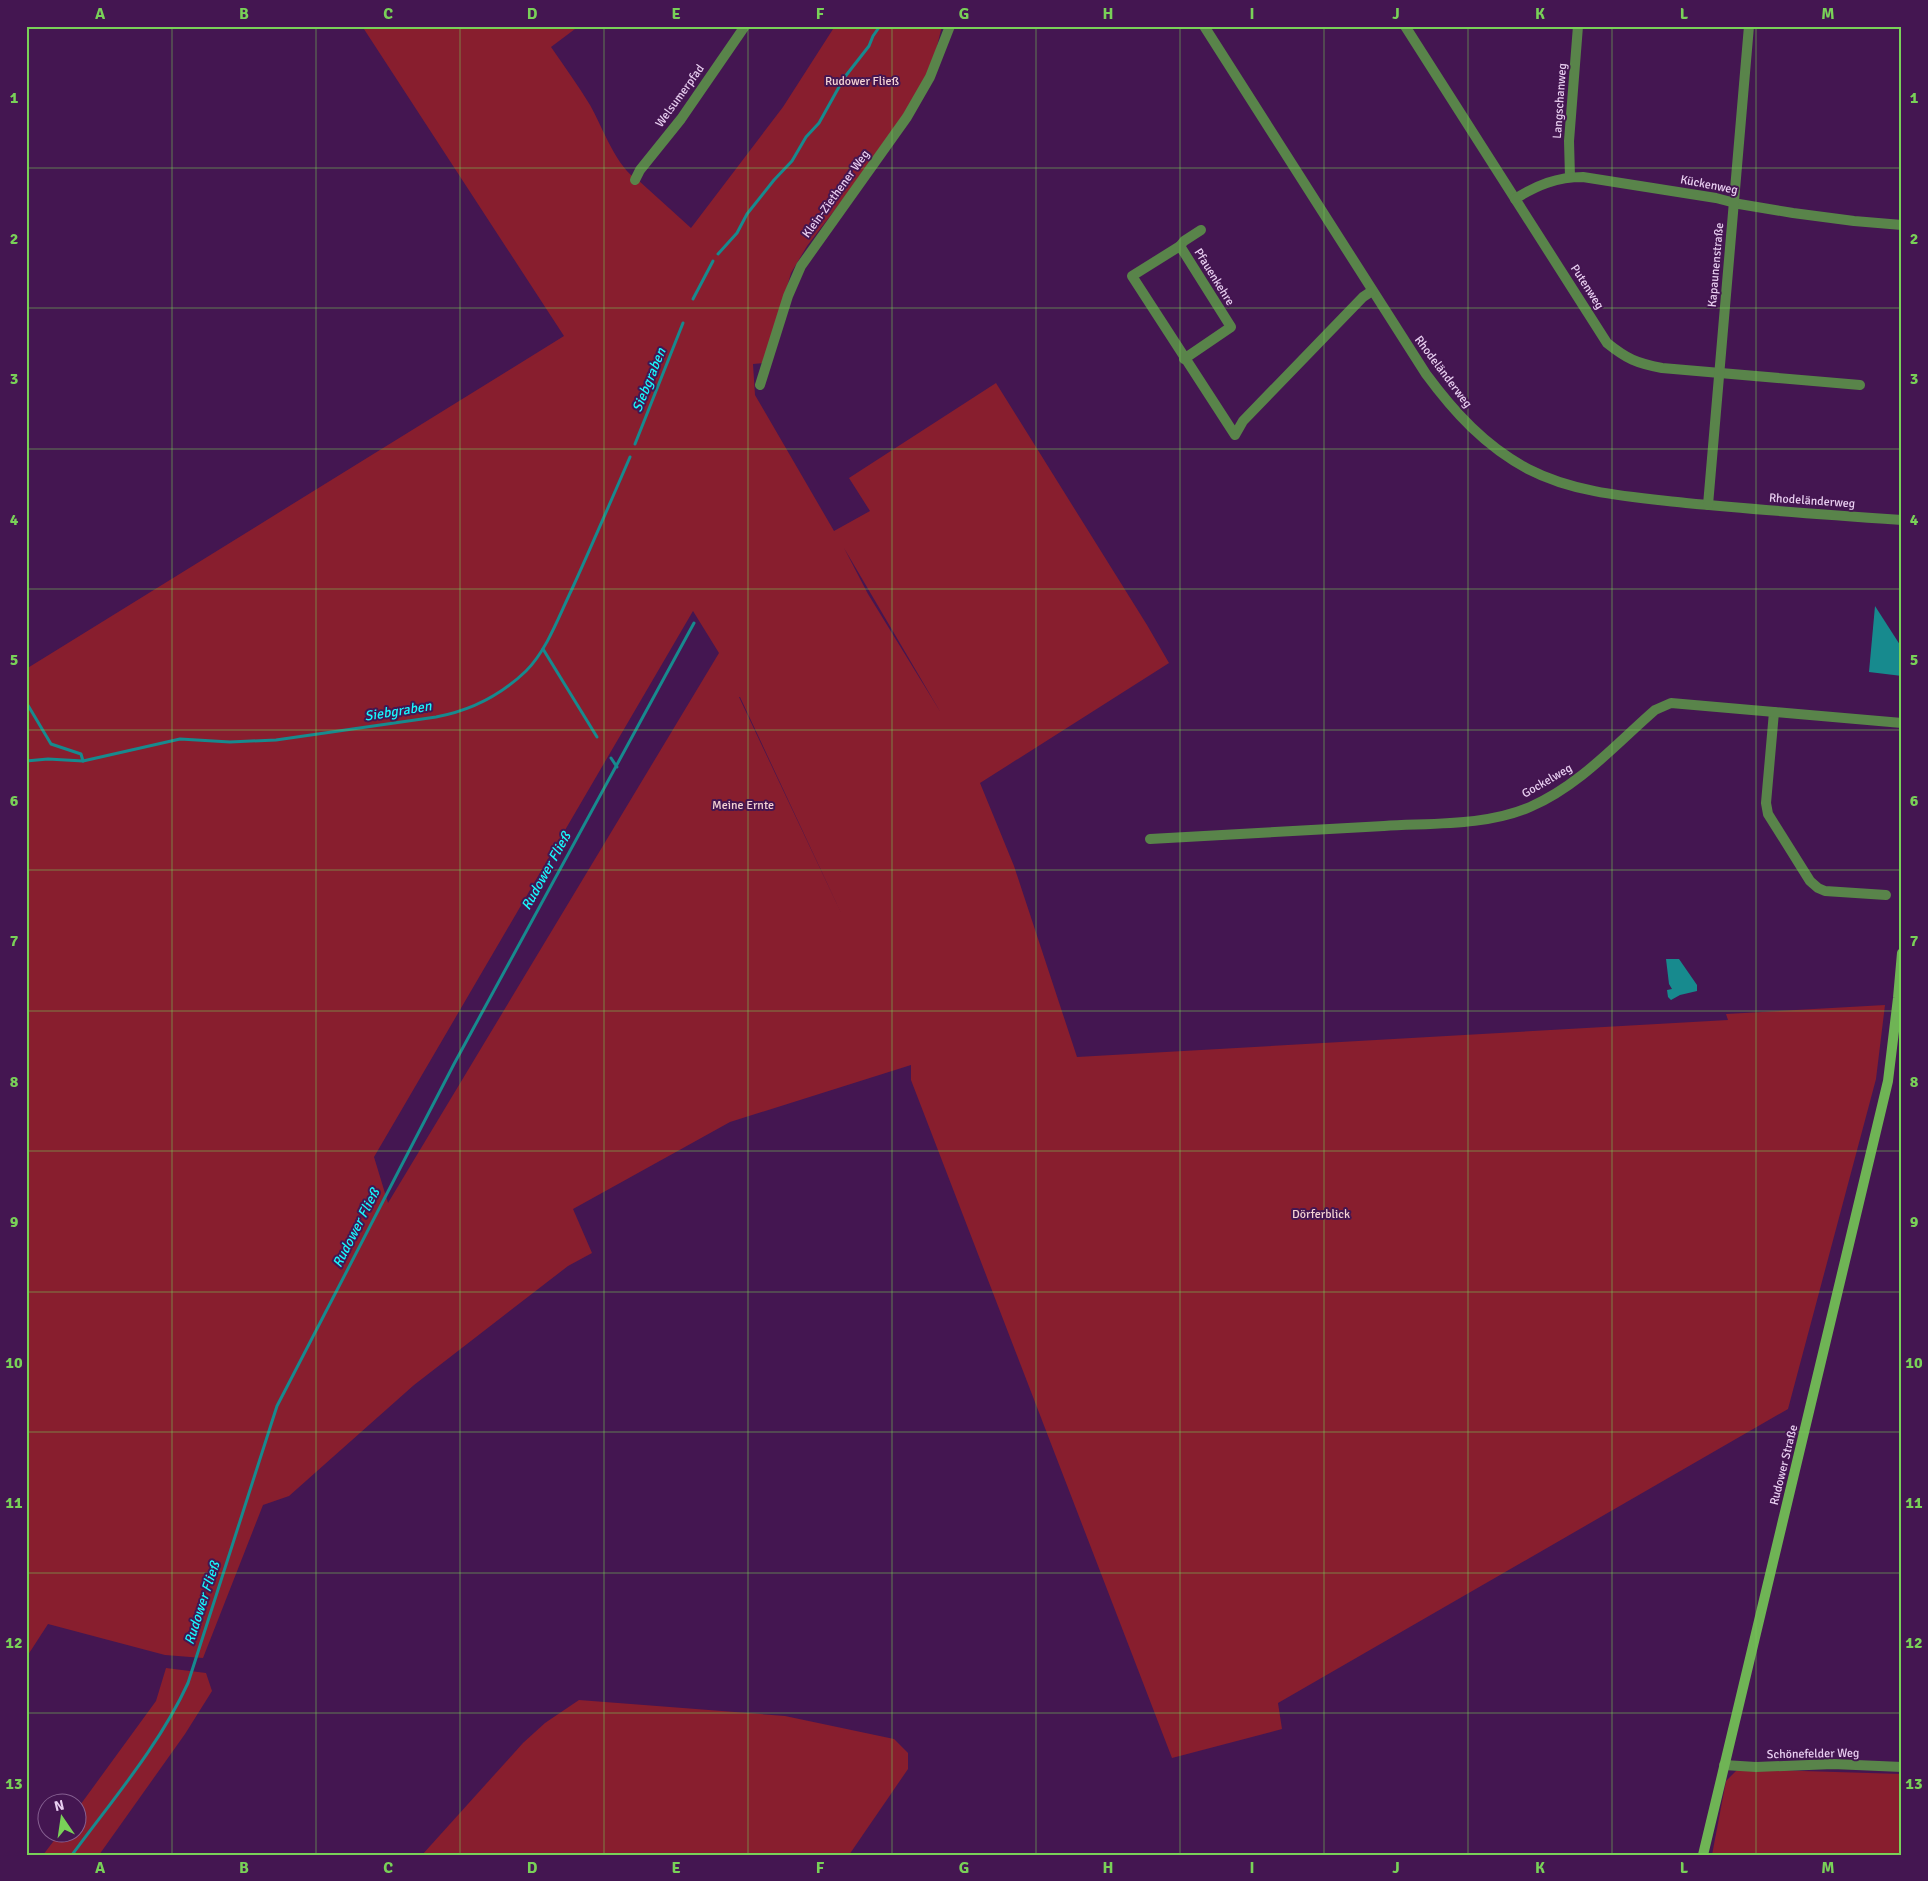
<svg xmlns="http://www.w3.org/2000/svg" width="1928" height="1881" font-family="Signika,sans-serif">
	<rect width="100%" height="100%" fill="#441651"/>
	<g fill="#881e2e" fill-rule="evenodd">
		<path d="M362,26H579L551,47C564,66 578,85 590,105C602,126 617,169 638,180L691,228L783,107L835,26H942L932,66L918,94L861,176L807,246L791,273L765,363L753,364L755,395L834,531L870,511L849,478L996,383L1147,625L1169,663L980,783L1014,866L1077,1057L1728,1020L1726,1014L1885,1005L1876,1079L1788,1409L1278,1703L1282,1729L1172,1758L911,1080V1065L730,1122L573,1209L592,1253L568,1266L414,1385L289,1496L263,1505L203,1658L165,1655L48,1624L26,1658V669L564,336ZM844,548L941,713L868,594ZM693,611L719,653L388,1203L374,1157ZM739,697H740L843,917Z"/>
		<polygon points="166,1668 206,1673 212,1691 185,1734 99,1855 43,1855 59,1834 78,1834 78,1808 156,1701"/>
		<polygon points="579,1700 785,1716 894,1739 908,1753 908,1769 849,1855 422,1855 523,1743 545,1723"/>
		<polygon points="1738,1769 1902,1774 1902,1855 1712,1855 1726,1781"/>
	</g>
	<g fill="#178a8e">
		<polygon points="1875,606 1902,648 1902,676 1869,672"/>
		<polygon points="1666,959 1679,959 1697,985 1697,991 1680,995 1671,1000 1668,997 1667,990 1672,989 1669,984"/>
	</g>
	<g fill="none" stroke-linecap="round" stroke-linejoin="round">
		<g stroke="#178a8e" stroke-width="3">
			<polyline points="718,254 737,233 747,214 774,180 792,161 806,137 819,123 844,78 869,46 873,36 880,26"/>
			<polyline points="693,299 713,261"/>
			<polyline points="635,444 683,323"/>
			<polyline points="543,649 597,737"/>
			<polyline points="26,702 51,744 81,754 83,761"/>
			<polyline points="611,758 617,767"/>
			<path d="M26,761L48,759L83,761L180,739L230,742L276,740L436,717C469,711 501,695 526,671C547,650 559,616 572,589C592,545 611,501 630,457"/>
			<path d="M72,1855C113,1799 159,1746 188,1683L277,1406L454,1064L694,623"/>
		</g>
		<g stroke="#59844a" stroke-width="10">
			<path d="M1204,26L1426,374C1454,412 1485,446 1528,469C1576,494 1633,497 1686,503C1758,510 1830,515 1902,520"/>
			<path d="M1405,26L1607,343C1627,359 1636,363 1662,368L1860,385"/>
			<polyline points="1570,177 1569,141 1578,26"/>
			<polyline points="635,180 640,170 681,119 745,26"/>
			<path d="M1515,199C1537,185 1557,177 1583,177L1716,198L1739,204L1793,213L1854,221L1902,225"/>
			<polyline points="1180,246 1184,241 1201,230"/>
			<polyline points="1184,359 1231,327 1180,246 1132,276 1235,435 1243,421 1363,297 1372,291"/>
			<polyline points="760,385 788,296 801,266 907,117 930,77 950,26"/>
			<polyline points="1708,505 1749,26"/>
			<polyline points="1774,712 1766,803 1768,814 1810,881 1818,888 1825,891 1886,895"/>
			<path d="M1150,839C1228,835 1306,830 1384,826C1432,823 1486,826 1530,807C1579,786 1616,744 1655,710L1671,703L1902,723"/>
			<polyline points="1724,1765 1756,1767 1833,1764 1902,1767"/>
		</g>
		<polyline stroke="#6fb455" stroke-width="10" points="1703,1855 1888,1081 1898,998 1902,953"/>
	</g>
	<path fill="none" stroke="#79d158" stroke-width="1" stroke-opacity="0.55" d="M172,26V1855M316,26V1855M460,26V1855M604,26V1855M748,26V1855M892,26V1855M1036,26V1855M1180,26V1855M1324,26V1855M1468,26V1855M1612,26V1855M1756,26V1855M26,168H1902M26,308H1902M26,449H1902M26,589H1902M26,730H1902M26,870H1902M26,1011H1902M26,1151H1902M26,1292H1902M26,1432H1902M26,1573H1902M26,1713H1902"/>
	<g text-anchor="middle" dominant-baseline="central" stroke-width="4" stroke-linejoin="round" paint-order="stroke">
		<g font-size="12" fill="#f5d4d4" stroke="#441651">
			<text x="862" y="81">Rudower Fließ</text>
			<text x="743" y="805">Meine Ernte</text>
			<text x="1321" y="1214">Dörferblick</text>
		</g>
		<g font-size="12" fill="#e9cff1" stroke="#441651">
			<text transform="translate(680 96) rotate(-54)">Welsumerpfad</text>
			<text transform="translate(1560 101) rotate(-86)">Langschanweg</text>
			<text transform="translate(1709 185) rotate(11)">Kückenweg</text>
			<text transform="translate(836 194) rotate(-54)">Klein-Ziethener Weg</text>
			<text transform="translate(1716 265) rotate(-85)">Kapaunenstraße</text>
			<text transform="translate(1214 277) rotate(58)">Pfauenkehre</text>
			<text transform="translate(1587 287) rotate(57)">Putenweg</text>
			<text transform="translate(1443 372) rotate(53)">Rhodeländerweg</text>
			<text transform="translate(1812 501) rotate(4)">Rhodeländerweg</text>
			<text transform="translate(1547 781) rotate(-30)">Gockelweg</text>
			<text transform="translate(1784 1465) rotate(-76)">Rudower Straße</text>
			<text transform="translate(1813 1754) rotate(-1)">Schönefelder Weg</text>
		</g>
		<g font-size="14" font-style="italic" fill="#18f7fd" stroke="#441651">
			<text transform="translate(649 380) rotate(-68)">Siebgraben</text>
			<text transform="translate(398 711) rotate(-9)">Siebgraben</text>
			<text transform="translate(546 871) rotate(-61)">Rudower Fließ</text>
			<text transform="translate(356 1228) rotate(-63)">Rudower Fließ</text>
			<text transform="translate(202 1603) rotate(-72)">Rudower Fließ</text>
		</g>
	</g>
	<rect width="1928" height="1881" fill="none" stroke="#441651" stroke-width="55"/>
	<g transform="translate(62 1818) rotate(347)"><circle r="24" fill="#441651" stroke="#866091"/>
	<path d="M0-4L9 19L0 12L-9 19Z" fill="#79d158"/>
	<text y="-8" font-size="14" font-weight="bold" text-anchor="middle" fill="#e9cff1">N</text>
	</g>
	<rect x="28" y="28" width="1872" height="1826" fill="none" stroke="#79d158" stroke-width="2"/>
	<g font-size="16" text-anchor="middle" font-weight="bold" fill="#79d158">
		<text x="100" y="19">A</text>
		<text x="244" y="19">B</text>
		<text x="388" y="19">C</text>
		<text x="532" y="19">D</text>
		<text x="676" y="19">E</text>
		<text x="820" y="19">F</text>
		<text x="964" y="19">G</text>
		<text x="1108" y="19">H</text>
		<text x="1252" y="19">I</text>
		<text x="1396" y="19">J</text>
		<text x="1540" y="19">K</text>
		<text x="1684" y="19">L</text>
		<text x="1828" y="19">M</text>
		<text x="14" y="103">1</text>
		<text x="1914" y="103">1</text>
		<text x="14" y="244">2</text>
		<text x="1914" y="244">2</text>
		<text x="14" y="384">3</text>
		<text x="1914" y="384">3</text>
		<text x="14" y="525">4</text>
		<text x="1914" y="525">4</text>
		<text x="14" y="665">5</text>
		<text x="1914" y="665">5</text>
		<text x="14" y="806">6</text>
		<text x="1914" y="806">6</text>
		<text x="14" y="946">7</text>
		<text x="1914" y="946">7</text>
		<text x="14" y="1087">8</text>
		<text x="1914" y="1087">8</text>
		<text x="14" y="1227">9</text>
		<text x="1914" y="1227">9</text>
		<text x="14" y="1368">10</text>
		<text x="1914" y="1368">10</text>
		<text x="14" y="1508">11</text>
		<text x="1914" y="1508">11</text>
		<text x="14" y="1648">12</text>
		<text x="1914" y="1648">12</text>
		<text x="14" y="1789">13</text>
		<text x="1914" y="1789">13</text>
		<text x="100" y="1873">A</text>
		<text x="244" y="1873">B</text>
		<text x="388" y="1873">C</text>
		<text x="532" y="1873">D</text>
		<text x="676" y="1873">E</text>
		<text x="820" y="1873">F</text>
		<text x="964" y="1873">G</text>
		<text x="1108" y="1873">H</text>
		<text x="1252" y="1873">I</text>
		<text x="1396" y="1873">J</text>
		<text x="1540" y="1873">K</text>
		<text x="1684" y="1873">L</text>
		<text x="1828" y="1873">M</text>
	</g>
</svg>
